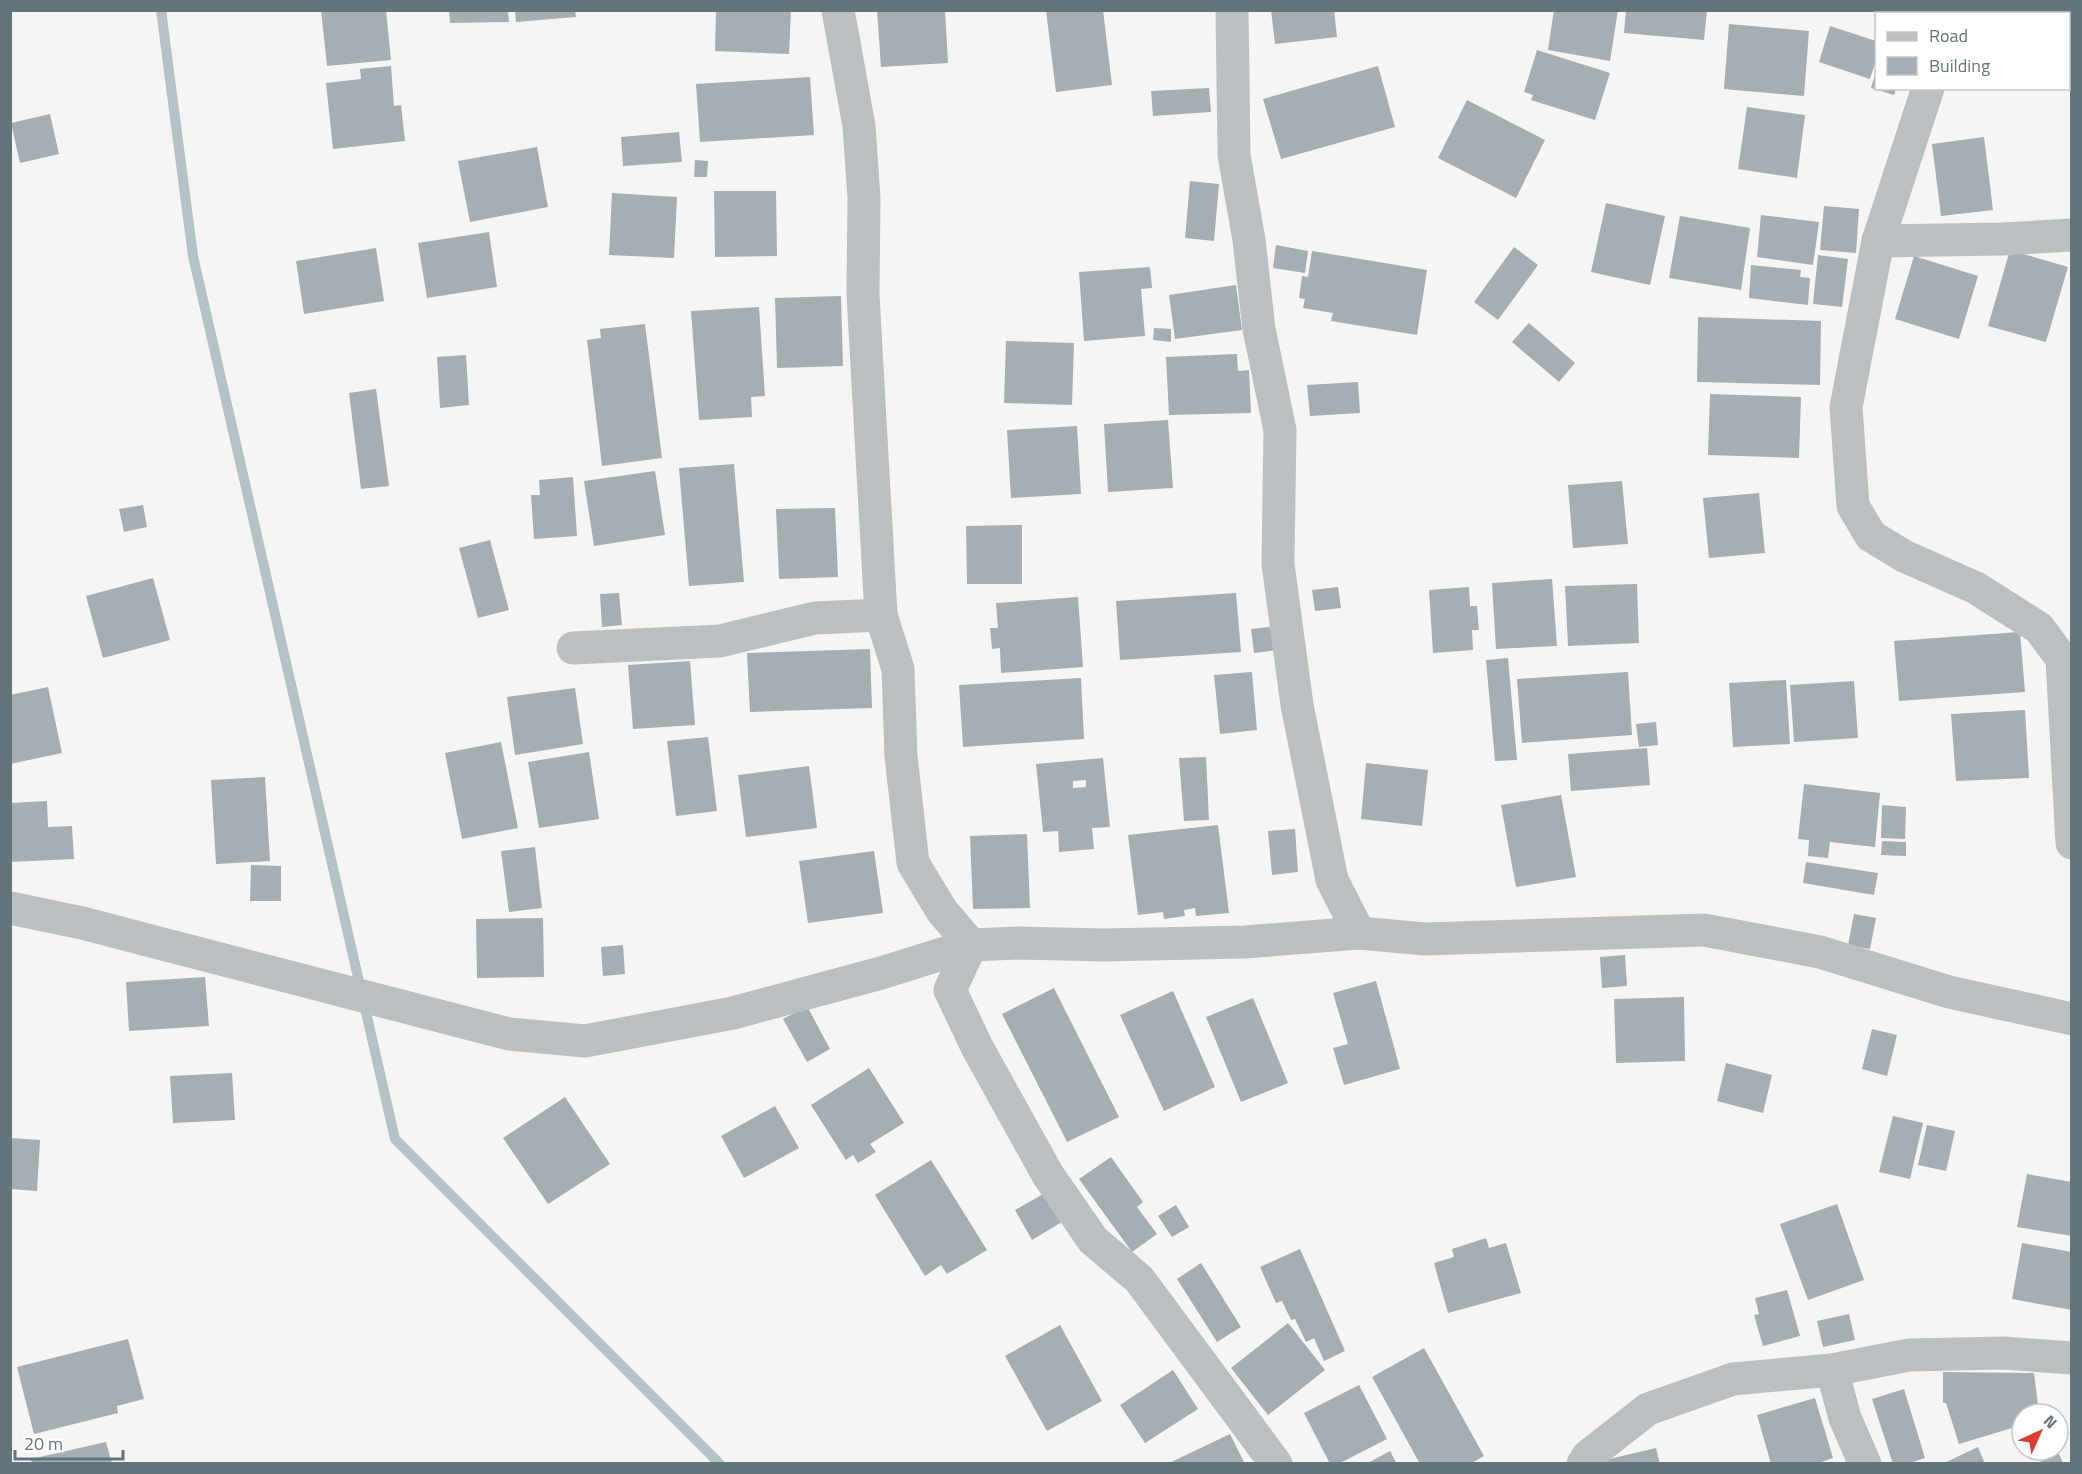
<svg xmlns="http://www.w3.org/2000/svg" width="2082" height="1474" font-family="'Titillium Web',sans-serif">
	<rect width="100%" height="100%" fill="#f6f5f3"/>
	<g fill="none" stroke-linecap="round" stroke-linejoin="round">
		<polyline stroke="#b3c2c4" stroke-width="10" points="161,10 193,256 395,1139 720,1464"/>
	</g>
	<g fill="#a5aeb2" fill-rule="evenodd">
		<polygon points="321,10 386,10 391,60 327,66"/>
		<polygon points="449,10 508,10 509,22 450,23"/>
		<polygon points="515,10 575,10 576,17 516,22"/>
		<polygon points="716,10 791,10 789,54 715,51"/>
		<polygon points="877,10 945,10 948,63 881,67"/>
		<polygon points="1046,10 1103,10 1112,85 1056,92"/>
		<polygon points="1271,10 1334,10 1337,37 1275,44"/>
		<polygon points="1554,10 1618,10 1610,61 1548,50"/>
		<polygon points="1626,10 1707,10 1704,40 1624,33"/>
		<polygon points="1874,10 1922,10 1921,14 1883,14"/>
		<polygon points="2060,10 2072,10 2072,51 2068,51 2068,14 2060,14"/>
		<polygon points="1729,24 1809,31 1804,96 1724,89"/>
		<polygon points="1830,26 1876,41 1876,60 1870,79 1819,62"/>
		<polygon points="1537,50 1610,73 1595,120 1531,100 1533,95 1524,92"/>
		<polygon points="391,66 394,106 401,105 405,141 333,149 326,83 361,79 360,69"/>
		<polygon points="1378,66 1395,127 1281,159 1263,99"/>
		<polygon points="1876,71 1876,88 1896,88 1894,95 1871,88"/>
		<polygon points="810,77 814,135 700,142 696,84"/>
		<polygon points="1209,88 1211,112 1153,116 1151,91"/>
		<polygon points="1467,100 1545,140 1516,198 1438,158"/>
		<polygon points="1747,107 1805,115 1797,178 1738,169"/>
		<polygon points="50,114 59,154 20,163 11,123"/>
		<polygon points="679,132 682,162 623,166 621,137"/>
		<polygon points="1984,137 1993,210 1941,216 1932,144"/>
		<polygon points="537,147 548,207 470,222 458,161"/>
		<polygon points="695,160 708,161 707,177 694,177"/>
		<polygon points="1190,181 1219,184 1214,241 1185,238"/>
		<polygon points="714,191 776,191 777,256 715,257"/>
		<polygon points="612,193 677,197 674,258 609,255"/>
		<polygon points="1606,203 1665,216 1650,285 1591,272"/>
		<polygon points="1824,206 1859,209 1856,253 1820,250"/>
		<polygon points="1761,215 1819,222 1813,265 1757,257"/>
		<polygon points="1680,216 1750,228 1741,290 1669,278"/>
		<polygon points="489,232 497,287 427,298 418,243"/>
		<polygon points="1276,245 1308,251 1305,273 1273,268"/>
		<polygon points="1514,247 1538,265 1498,320 1474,302"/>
		<polygon points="376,248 384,301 304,314 296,261"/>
		<polygon points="2010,250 2068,267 2046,342 1988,326"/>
		<polygon points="1312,251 1427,270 1417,335 1331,321 1333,313 1303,308 1305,299 1299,298 1302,276 1308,277"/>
		<polygon points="1818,255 1848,259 1842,307 1813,304"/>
		<polygon points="1914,256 1978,276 1959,339 1895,319"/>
		<polygon points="1751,265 1801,270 1800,277 1810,278 1808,305 1749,298"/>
		<polygon points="1150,267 1152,288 1141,289 1145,336 1084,341 1079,272"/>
		<polygon points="1236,285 1242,330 1175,339 1169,295"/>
		<polygon points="841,296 843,366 777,368 775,298"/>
		<polygon points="759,307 765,396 751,397 752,417 699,420 691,311"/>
		<polygon points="1698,317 1821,321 1820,385 1697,382"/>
		<polygon points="1529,323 1575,363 1559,382 1512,342"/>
		<polygon points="645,324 662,458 602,466 587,340 601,338 600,329"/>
		<polygon points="1154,328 1171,329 1171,342 1153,340"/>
		<polygon points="1006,341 1074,343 1072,405 1004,403"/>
		<polygon points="1237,354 1238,371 1249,370 1251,413 1169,415 1166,357"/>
		<polygon points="466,355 469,405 440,408 437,357"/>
		<polygon points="1358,382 1360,413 1310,416 1307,385"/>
		<polygon points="376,389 389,486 361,489 349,393"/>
		<polygon points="1710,394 1801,397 1799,458 1708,455"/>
		<polygon points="1168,420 1173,488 1108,492 1104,424"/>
		<polygon points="1077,426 1081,494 1011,498 1007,430"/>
		<polygon points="734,464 744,582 689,586 679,468"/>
		<polygon points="655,471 665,535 594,546 584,481"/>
		<polygon points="573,477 577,536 534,539 531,495 540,495 539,480"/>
		<polygon points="1622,481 1628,544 1573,548 1568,485"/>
		<polygon points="1759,493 1765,553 1709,558 1703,498"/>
		<polygon points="143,505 147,527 124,532 119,509"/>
		<polygon points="835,508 838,577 779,579 776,509"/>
		<polygon points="1022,525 1022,584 967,584 966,526"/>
		<polygon points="490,540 509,610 478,618 459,548"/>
		<polygon points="153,578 170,640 103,658 86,596"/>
		<polygon points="1552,579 1557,646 1496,649 1492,583"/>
		<polygon points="1637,584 1639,643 1568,646 1565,586"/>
		<polygon points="1338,587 1341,608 1315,611 1312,590"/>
		<polygon points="1469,587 1470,606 1477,606 1479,630 1472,630 1473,650 1433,653 1429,590"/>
		<polygon points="619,593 622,625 602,627 600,594"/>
		<polygon points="1236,593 1241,652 1120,660 1116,601"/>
		<polygon points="1078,597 1083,667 1001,673 1000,648 992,649 990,628 998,628 996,603"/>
		<polygon points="1276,626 1279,650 1254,653 1251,629"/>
		<polygon points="2020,632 2025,692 1899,701 1894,641"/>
		<polygon points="870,649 872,708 750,712 747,653"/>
		<polygon points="1508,658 1517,760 1495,761 1486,660"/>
		<polygon points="690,661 695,725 633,729 628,665"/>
		<polygon points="1252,672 1257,730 1220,734 1214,675"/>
		<polygon points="1628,672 1632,735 1522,743 1517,679"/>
		<polygon points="1081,678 1084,739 963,747 959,685"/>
		<polygon points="1786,680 1790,744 1733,747 1729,683"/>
		<polygon points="1854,681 1858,738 1794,742 1790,685"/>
		<polygon points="48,687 62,753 10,764 10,695"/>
		<polygon points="575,688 583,744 515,755 507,697"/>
		<polygon points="2025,710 2029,778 1956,781 1951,714"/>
		<polygon points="1656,722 1658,745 1639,747 1636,724"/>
		<polygon points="708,737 717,811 676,816 667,741"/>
		<polygon points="501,742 518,828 462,839 445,753"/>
		<polygon points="1647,748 1650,785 1571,791 1568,754"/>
		<polygon points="589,752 599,819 539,828 528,762"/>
		<polygon points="1206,757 1209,820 1184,821 1179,758"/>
		<path d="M1103,758L1110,827L1092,828L1094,849L1059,852L1058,831L1043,832L1036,764ZM1086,780V787L1073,788V781Z"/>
		<polygon points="1366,763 1428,770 1422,826 1361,819"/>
		<polygon points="809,766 817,828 746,837 738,775"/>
		<polygon points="265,777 270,861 216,864 211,780"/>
		<polygon points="1804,784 1880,793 1875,847 1830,842 1828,858 1808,856 1809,840 1798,839"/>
		<polygon points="1561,795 1576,877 1516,887 1501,805"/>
		<polygon points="47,801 48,827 72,826 74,859 10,862 10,803"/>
		<polygon points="1882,805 1906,807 1905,839 1881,838"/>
		<polygon points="1218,825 1229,913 1196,916 1195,908 1184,910 1185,916 1164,919 1163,912 1138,915 1128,835"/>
		<polygon points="1295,829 1298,872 1272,875 1268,831"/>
		<polygon points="1027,834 1030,908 973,909 970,836"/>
		<polygon points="1882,841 1906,842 1906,856 1881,855"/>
		<polygon points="535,847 542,908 509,912 501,851"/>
		<polygon points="874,851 883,913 808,923 799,861"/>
		<polygon points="1806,862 1878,873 1874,895 1803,883"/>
		<polygon points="251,865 281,866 281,901 250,901"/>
		<polygon points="1854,914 1876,918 1870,949 1848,945"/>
		<polygon points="543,918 544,977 477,978 476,919"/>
		<polygon points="623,945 625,974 603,976 601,947"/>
		<polygon points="1625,955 1627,986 1602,988 1600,957"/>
		<polygon points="205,977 209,1026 129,1031 126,982"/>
		<polygon points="1376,981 1400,1069 1344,1085 1333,1048 1348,1044 1333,993"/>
		<polygon points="1054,988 1119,1117 1067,1142 1002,1014"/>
		<polygon points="1173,991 1215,1087 1164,1111 1120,1015"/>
		<polygon points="1684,997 1685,1061 1616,1063 1614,999"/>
		<polygon points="1253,998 1288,1083 1241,1102 1206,1017"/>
		<polygon points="807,1006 830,1049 807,1062 783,1019"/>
		<polygon points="1872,1029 1897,1035 1887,1076 1862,1069"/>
		<polygon points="1726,1063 1772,1075 1763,1113 1717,1101"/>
		<polygon points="869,1068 904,1123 870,1144 876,1152 858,1163 853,1155 846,1160 811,1105"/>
		<polygon points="232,1073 235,1120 173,1123 170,1076"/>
		<polygon points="565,1097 610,1164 548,1204 503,1138"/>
		<polygon points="775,1106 799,1148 744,1178 721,1136"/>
		<polygon points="1893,1116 1923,1123 1910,1179 1879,1172"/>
		<polygon points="1927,1125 1955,1131 1946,1171 1918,1165"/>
		<polygon points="10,1138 40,1140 37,1191 10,1189"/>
		<polygon points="1111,1157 1143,1202 1137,1207 1157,1234 1132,1252 1079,1179"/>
		<polygon points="931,1160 987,1250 947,1274 941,1265 925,1276 875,1195"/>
		<polygon points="2027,1174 2072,1182 2072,1236 2017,1227"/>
		<polygon points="1050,1190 1067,1219 1032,1240 1015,1210"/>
		<polygon points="1837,1204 1864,1280 1808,1300 1780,1224"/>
		<polygon points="1176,1205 1189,1227 1172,1237 1158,1216"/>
		<polygon points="1486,1238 1489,1248 1506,1243 1521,1293 1448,1313 1434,1263 1454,1257 1452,1249"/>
		<polygon points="2022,1243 2072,1252 2072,1310 2012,1299"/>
		<polygon points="1300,1249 1345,1351 1324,1361 1314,1338 1306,1342 1295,1319 1291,1320 1282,1301 1276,1303 1260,1267"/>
		<polygon points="1201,1263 1241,1327 1217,1342 1177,1279"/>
		<polygon points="1787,1290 1800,1336 1763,1346 1754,1315 1759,1314 1755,1298"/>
		<polygon points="1849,1314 1855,1340 1823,1347 1817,1321"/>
		<polygon points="1288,1323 1325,1370 1268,1415 1231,1368"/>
		<polygon points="1060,1325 1102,1401 1047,1431 1005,1356"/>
		<polygon points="128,1339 144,1399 117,1406 118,1413 34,1434 17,1367"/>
		<polygon points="1424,1348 1484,1456 1470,1464 1420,1464 1372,1377"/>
		<polygon points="1173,1370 1198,1409 1145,1443 1120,1405"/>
		<polygon points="1943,1372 2034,1373 2039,1414 2022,1414 2022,1425 1959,1444 1946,1403 1943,1403"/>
		<polygon points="1359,1385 1387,1439 1338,1464 1330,1464 1304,1413"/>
		<polygon points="1904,1389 1925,1458 1907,1464 1893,1464 1872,1399"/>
		<polygon points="1815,1398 1833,1458 1816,1464 1771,1464 1757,1415"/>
		<polygon points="1230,1434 1245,1464 1167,1464"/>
		<polygon points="106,1442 112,1464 32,1464 31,1459"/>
		<polygon points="1978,1447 1985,1464 1942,1464"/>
		<polygon points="1656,1448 1660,1464 1598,1464 1597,1462"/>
		<polygon points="1390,1451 1397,1464 1366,1464"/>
		<polygon points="2059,1454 2063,1463 2037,1463"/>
	</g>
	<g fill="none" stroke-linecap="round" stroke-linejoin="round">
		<g stroke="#bac0c2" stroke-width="33">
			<polyline points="838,10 859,126 864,198 863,295 881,615 898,669 901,756 913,863 942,911 971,945 950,990 977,1047 1048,1175 1093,1240 1139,1279 1276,1464"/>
			<polyline points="1232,10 1234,155 1249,240 1259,329 1280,430 1278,564 1297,705 1332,880 1359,933"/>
			<polyline points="1958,14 1959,10"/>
			<polyline points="1928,88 1878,241 1846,407 1853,506 1871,536 1904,556 1976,588 2039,628 2062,659 2072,843"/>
			<polyline points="1878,241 2002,239 2072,235"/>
			<polyline points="573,648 720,641 815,618 881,615"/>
			<polyline points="10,908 82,923 509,1034 585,1041 733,1013 881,973 971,945 1019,943 1104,945 1245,942 1359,933 1425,939 1704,930 1820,952 1949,992 2072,1019"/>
			<polyline points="1832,1370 1845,1418 1865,1464"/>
			<polyline points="1583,1464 1588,1456 1648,1409 1733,1379 1832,1370 1909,1355 2003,1353 2072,1358"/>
		</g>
	</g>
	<rect width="2082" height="1474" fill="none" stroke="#63757c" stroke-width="24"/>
	<rect x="1875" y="12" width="195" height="78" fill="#ffffff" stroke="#c1c8cb" stroke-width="1.5"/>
	<rect x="1887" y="32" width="30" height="9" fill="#bac0c2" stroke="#c1c8cb" stroke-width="1.5"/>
	<text x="1929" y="42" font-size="18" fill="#63757c">Road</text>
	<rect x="1887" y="57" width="30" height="18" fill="#a5aeb2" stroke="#c1c8cb" stroke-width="1.5"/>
	<text x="1929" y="72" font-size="18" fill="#63757c">Building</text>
	<g transform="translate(2040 1432) rotate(45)"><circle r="28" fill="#ffffff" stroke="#c1c8cb" stroke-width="1.5"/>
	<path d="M0-4.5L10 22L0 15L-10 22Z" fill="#d83e31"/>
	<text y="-9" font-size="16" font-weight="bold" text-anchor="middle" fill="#63757c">N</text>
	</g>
	<path d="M15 1450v9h108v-9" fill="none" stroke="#63757c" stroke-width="3"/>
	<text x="24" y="1450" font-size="18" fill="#63757c" stroke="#ffffff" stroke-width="4.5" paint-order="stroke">20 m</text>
</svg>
